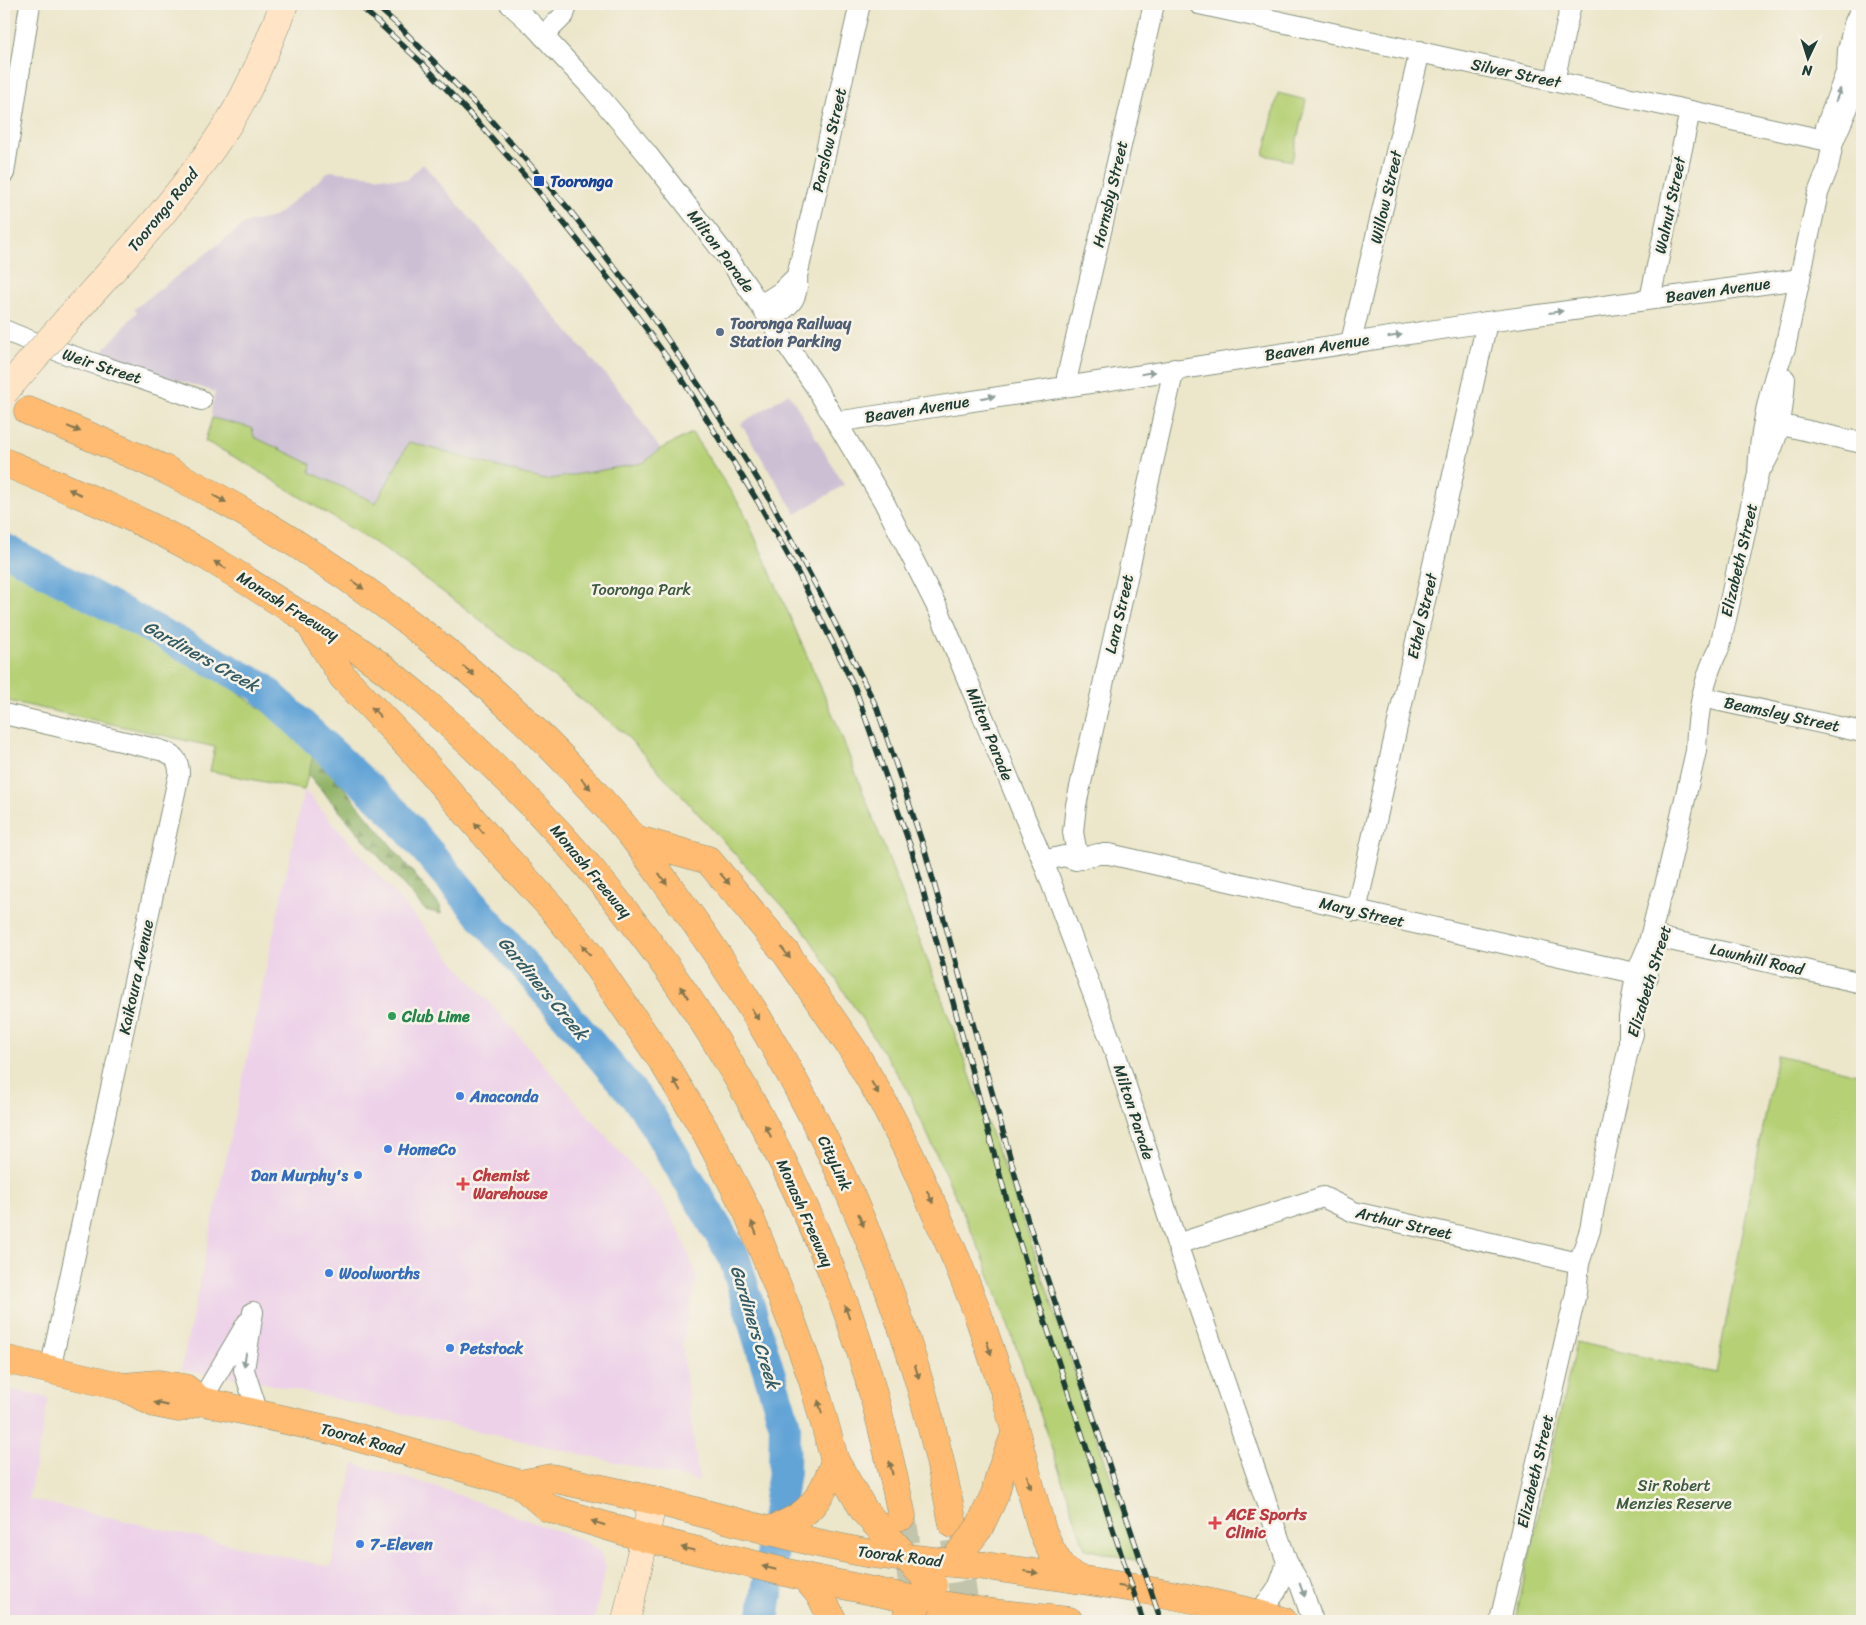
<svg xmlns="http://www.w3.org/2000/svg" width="1866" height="1625" font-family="Sriracha,sans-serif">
	<defs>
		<pattern id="forest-firs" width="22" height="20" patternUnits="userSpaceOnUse" patternTransform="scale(1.25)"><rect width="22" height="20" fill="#90b266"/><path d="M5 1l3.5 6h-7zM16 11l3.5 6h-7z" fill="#759255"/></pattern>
	</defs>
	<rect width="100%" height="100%" fill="#f7f3e8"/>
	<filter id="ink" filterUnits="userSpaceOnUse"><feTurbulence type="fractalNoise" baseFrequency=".02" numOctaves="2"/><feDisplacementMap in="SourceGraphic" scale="10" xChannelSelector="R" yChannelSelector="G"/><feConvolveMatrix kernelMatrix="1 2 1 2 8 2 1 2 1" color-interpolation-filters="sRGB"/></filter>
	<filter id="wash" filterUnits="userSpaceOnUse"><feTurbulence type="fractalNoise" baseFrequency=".0096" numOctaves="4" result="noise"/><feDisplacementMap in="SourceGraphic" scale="20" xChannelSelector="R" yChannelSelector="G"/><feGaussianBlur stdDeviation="1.12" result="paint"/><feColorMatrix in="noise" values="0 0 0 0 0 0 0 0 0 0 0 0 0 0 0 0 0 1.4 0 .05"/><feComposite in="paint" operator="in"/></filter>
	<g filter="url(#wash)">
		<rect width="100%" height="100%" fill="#ece6ca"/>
		<g fill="#edd1e9">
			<polygon points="304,790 661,1199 680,1233 697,1276 682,1346 699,1481 256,1381 181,1370"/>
			<polygon points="4,1388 49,1398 28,1499 331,1567 354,1464 431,1485 584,1541 599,1551 606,1566 594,1621 4,1621"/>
		</g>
		<g fill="#ccbfd4">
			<polygon points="423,164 624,396 660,449 643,463 545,480 409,442 376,503 310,472 310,464 254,437 252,428 212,418 211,409 215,392 99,355 137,312 134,309 246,223 274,217 330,171 407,180"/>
			<polygon points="789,393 844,485 796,514 741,424"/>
		</g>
		<polygon fill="url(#forest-firs)" stroke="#58784d" points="4,563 151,642 233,689 283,725 342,785 440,906 441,914 425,910 273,734"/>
		<g fill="#b5d075" stroke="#6a8654">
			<polygon points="1278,93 1306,100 1292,161 1264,155"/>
			<polygon points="212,418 252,428 254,437 311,464 310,472 376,503 409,442 545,480 643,463 660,449 692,433 743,510 836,722 937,985 1028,1234 1139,1561 1085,1549 1040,1413 983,1257 906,1087 802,927 624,733 465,608 381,547 242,461 205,441"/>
			<polygon points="4,563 151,642 233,689 283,725 313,755 304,790 210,771 215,747 4,700"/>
			<polygon points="1777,1055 1862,1075 1862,1621 1515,1621 1576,1342 1716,1373"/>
		</g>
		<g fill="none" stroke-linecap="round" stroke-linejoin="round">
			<polyline stroke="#64a4d7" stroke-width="32" points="4,549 261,687 394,812 645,1108 734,1257 785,1425 784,1471 763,1621"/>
		</g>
	</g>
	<g filter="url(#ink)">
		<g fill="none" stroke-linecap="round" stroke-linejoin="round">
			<g stroke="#c3c4ac" stroke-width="28" stroke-dasharray="28 14" stroke-linecap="butt">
				<polyline points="902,1516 918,1621"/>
				<polyline points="955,1540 967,1621"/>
			</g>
			<defs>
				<g id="minor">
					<polyline points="510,4 533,25 593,89 648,155 730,261 815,386 884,502 939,611 1043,861 1116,1055 1177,1244 1287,1562 1300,1584 1313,1621"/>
					<polyline points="1199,4 1833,142"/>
					<polyline points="543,36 564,15 567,4"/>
					<polyline points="1554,81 1571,4"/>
					<polyline points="1826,127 1847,70 1848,50 1854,24 1862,6"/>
					<polyline points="4,173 30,4"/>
					<polyline points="1650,299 1690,111"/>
					<polyline points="761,305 781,292 797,276"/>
					<path d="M771,320C789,305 799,301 797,276L860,4"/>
					<path d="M4,330C68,358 136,375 201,400"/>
					<polyline points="1351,342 1420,51"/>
					<polyline points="1068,385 1067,377 1154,4"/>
					<polyline points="836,422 1487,322 1800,279"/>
					<polyline points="1769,422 1862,443"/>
					<path d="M1763,466C1780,438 1783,410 1785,379"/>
					<polyline points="1702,697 1862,732"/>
					<path d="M4,714L160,750C174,754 179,760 179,774L50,1370"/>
					<polyline points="1078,859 1073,832 1076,805 1174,369"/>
					<polyline points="1043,861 1064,856 1076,860 1098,854 1109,854 1648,976"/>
					<polyline points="1356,911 1487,322"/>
					<polyline points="1652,936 1862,983"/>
					<path d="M1629,1046V1017L1636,974L1648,946L1659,902L1665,886L1696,751C1697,715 1703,678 1720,646L1758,474C1759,436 1770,383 1785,348L1818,193L1828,168L1833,142L1855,91L1859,73L1862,35"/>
					<polyline points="1177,1244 1323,1197 1354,1212 1579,1263"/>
					<polyline points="253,1312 244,1370 258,1413"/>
					<polyline points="201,1401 247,1323"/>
					<path d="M1255,1613C1276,1597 1280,1587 1287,1562"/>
					<polyline points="1500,1621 1576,1293 1579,1263 1590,1230 1596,1196 1629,1046 1633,1034"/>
				</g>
				<g id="secondary">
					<path d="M69,318C125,256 183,195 228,124C252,86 268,45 284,4"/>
					<polyline points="626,1621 653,1500"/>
				</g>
				<g id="primary">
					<path d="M985,1566C1085,1580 1185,1593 1283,1621"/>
					<polyline points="992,1613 1069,1621"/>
				</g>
				<g id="trunk">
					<polyline points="4,1359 124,1387 154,1403 179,1408 201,1401"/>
					<polyline points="124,1387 158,1384 185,1388 201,1401 335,1431 520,1484 548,1508 645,1538 805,1577 872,1591"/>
					<polyline points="520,1484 551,1478 653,1500 813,1542 866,1553 907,1558"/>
					<polyline points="920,1601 954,1607"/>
				</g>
				<g id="motorway">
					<path d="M28,411C75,430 122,449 168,471C261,518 349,575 430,639C488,684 542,735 591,789C606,806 622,823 636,841C650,859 662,878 676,896C813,1082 911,1296 953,1524"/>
					<path d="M4,462C73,491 143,520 208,557C242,577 274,599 307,619C323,629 341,638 357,649C410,686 459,732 505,777C653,923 765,1098 840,1292C868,1364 886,1440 902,1516"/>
					<polyline points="309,623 343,677 410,747 496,847 551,907 588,953 661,1059 707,1134 748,1213 793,1325 812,1378 835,1461 865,1512 907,1558"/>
					<polyline points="635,839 708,860 786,953 853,1050 882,1100 909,1153 957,1261 976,1309 1005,1393 1042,1530 1050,1548 1061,1567 1077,1579"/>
					<polyline points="979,1528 995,1494 1001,1471 1015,1435"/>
					<path d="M769,1531C779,1526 792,1522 801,1515C819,1502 828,1481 835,1461"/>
					<polyline points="805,1577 821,1596 833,1621"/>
				</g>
			</defs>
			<use href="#minor" stroke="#86927f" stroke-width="22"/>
			<use href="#secondary" stroke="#86927f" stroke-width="29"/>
			<use href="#primary" stroke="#86927f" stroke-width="29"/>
			<use href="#trunk" stroke="#86927f" stroke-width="29"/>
			<use href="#motorway" stroke="#86927f" stroke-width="29"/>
			<use href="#minor" stroke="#fff" stroke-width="20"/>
			<use href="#secondary" stroke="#ffe4c6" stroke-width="28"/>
			<use href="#primary" stroke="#febb71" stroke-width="28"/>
			<use href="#trunk" stroke="#febb71" stroke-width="28"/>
			<use href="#motorway" stroke="#febb71" stroke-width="28"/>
			<defs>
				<g id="rail">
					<polyline points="358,4 423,64 484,129 538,191 621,294 679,374 758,502 798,573 855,688 912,851 1013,1223 1143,1621"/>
					<polyline points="374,4 399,26 488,117 568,208 646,308 707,397 768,496 824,601 877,708 925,851 1027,1218 1161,1621"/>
				</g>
			</defs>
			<use href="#rail" stroke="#1f3d34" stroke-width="5.5"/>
			<use href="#rail" stroke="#f7f3e8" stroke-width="4" stroke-dasharray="11" stroke-linecap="butt"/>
			<defs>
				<polyline id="secondary-bridge" points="4,392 69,318"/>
				<g id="primary-bridge">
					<polyline points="952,1563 985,1566"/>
					<polyline points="954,1607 992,1613"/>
				</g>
				<g id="trunk-bridge">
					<polyline points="907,1558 952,1563"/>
					<polyline points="872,1591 920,1601"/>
				</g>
				<g id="motorway-bridge">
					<polyline points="907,1558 933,1585"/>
					<polyline points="952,1563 979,1528"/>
					<polyline points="904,1621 920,1601"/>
				</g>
			</defs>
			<use href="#secondary-bridge" stroke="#86927f" stroke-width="29" stroke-linecap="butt"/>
			<use href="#primary-bridge" stroke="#86927f" stroke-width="29" stroke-linecap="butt"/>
			<use href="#trunk-bridge" stroke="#86927f" stroke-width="29" stroke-linecap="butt"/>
			<use href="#motorway-bridge" stroke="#86927f" stroke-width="29" stroke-linecap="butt"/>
			<use href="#secondary-bridge" stroke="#ffe4c6" stroke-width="28"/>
			<use href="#primary-bridge" stroke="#febb71" stroke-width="28"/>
			<use href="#trunk-bridge" stroke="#febb71" stroke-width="28"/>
			<use href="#motorway-bridge" stroke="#febb71" stroke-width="28"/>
		</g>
		<defs><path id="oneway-solid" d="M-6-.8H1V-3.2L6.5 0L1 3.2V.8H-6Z" transform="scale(1.25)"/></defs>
		<g fill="#8f9e9a">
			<use href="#oneway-solid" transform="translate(1838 95) rotate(-69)"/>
			<use href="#oneway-solid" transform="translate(1556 312) rotate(-8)"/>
			<use href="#oneway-solid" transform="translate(1395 336) rotate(-9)"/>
			<use href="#oneway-solid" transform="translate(1148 373) rotate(-9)"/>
			<use href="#oneway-solid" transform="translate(988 397) rotate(-9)"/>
			<use href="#oneway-solid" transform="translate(245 1360) rotate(99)"/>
			<use href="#oneway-solid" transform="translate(1302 1590) rotate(70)"/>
		</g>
		<g fill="#83764f">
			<use href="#oneway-solid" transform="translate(74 429) rotate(22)"/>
			<use href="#oneway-solid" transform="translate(75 492) rotate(-156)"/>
			<use href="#oneway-solid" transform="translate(220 499) rotate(28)"/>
			<use href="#oneway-solid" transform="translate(220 565) rotate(-149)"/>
			<use href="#oneway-solid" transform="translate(358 585) rotate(35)"/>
			<use href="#oneway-solid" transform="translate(469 671) rotate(40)"/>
			<use href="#oneway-solid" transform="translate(376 712) rotate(-134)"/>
			<use href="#oneway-solid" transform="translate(586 784) rotate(48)"/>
			<use href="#oneway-solid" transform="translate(479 828) rotate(-131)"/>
			<use href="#oneway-solid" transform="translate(663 879) rotate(55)"/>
			<use href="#oneway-solid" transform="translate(725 879) rotate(49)"/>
			<use href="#oneway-solid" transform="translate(586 950) rotate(-128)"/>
			<use href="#oneway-solid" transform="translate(786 953) rotate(53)"/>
			<use href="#oneway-solid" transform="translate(684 992) rotate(-125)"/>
			<use href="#oneway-solid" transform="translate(755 1014) rotate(58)"/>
			<use href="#oneway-solid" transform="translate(677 1085) rotate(-121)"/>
			<use href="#oneway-solid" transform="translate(875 1088) rotate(60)"/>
			<use href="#oneway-solid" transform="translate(768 1131) rotate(-117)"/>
			<use href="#oneway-solid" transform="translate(930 1197) rotate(65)"/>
			<use href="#oneway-solid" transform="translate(861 1220) rotate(67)"/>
			<use href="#oneway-solid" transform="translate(754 1228) rotate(-112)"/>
			<use href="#oneway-solid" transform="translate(847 1312) rotate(-109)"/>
			<use href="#oneway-solid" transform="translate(989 1348) rotate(71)"/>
			<use href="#oneway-solid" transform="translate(917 1372) rotate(73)"/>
			<use href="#oneway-solid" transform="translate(161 1404) rotate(-167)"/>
			<use href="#oneway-solid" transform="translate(820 1407) rotate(-105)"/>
			<use href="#oneway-solid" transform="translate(891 1468) rotate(-103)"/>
			<use href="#oneway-solid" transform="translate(1029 1482) rotate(74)"/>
			<use href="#oneway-solid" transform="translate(598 1523) rotate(-162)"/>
			<use href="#oneway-solid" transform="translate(688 1549) rotate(-166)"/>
			<use href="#oneway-solid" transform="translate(769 1568) rotate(-166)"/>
			<use href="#oneway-solid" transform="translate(1031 1572) rotate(8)"/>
			<use href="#oneway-solid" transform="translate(1125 1587) rotate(10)"/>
		</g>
	</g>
	<rect fill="#1a4fb4" stroke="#f7f3e8" stroke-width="2" x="533" y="175" width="12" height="12" rx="2.5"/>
	<circle fill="#5c6f8a" stroke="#f7f3e8" stroke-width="2" cx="720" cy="332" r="5"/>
	<circle fill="#2e9e5b" stroke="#f7f3e8" stroke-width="2" cx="392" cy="1016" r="5"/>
	<g fill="#3f7fe0" stroke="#f7f3e8" stroke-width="2">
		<circle cx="460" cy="1096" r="5"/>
		<circle cx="388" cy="1149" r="5"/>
		<circle cx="358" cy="1175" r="5"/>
		<circle cx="329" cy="1273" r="5"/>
		<circle cx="450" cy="1348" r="5"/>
		<circle cx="360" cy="1544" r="5"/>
	</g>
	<g fill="#e0444e" stroke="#f7f3e8" stroke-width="2">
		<path d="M460.5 1176.5h5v5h5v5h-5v5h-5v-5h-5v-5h5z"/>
		<path d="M1212.5 1515.5h5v5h5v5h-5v5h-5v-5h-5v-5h5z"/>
	</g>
	<g text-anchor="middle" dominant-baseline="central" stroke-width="5" stroke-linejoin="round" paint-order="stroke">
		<g font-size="16" fill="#1f3d34" stroke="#f7f3e8">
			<text transform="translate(1516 73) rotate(12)">Silver Street</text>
			<text transform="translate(829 140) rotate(-77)">Parslow Street</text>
			<text transform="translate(1110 194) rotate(-77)">Hornsby Street</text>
			<text transform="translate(1386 197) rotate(-77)">Willow Street</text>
			<text transform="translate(1670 205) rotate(-78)">Walnut Street</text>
			<text transform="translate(163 210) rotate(-51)">Tooronga Road</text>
			<text transform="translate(721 251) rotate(53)">Milton Parade</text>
			<text transform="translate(1718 290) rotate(-8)">Beaven Avenue</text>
			<text transform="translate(1317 347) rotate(-9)">Beaven Avenue</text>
			<text transform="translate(102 366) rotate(18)">Weir Street</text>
			<text transform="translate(917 409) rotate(-9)">Beaven Avenue</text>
			<text transform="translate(1739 560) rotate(-77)">Elizabeth Street</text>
			<text transform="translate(288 606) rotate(32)">Monash Freeway</text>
			<text transform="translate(1119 614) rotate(-77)">Lara Street</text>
			<text transform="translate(1422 616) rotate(-77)">Ethel Street</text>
			<text transform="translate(1782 714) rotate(12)">Beamsley Street</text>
			<text transform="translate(990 734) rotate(68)">Milton Parade</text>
			<text transform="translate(591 871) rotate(50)">Monash Freeway</text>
			<text transform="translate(1362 912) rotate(13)">Mary Street</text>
			<text transform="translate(1757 959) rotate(13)">Lawnhill Road</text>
			<text transform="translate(136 977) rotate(-78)">Kaikoura Avenue</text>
			<text transform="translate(1649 981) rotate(-73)">Elizabeth Street</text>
			<text transform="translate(1134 1112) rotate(72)">Milton Parade</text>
			<text transform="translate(835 1163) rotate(65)">CityLink</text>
			<text transform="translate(805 1213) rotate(66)">Monash Freeway</text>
			<text transform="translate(1404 1223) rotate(13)">Arthur Street</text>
			<text transform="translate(362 1439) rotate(15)">Toorak Road</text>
			<text transform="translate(1535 1471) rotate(-77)">Elizabeth Street</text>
			<text transform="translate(900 1556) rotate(7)">Toorak Road</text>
		</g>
		<g font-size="16" font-weight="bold" fill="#164399" stroke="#f7f3e8" text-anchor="start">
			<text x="550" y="181">Tooronga</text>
		</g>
		<g font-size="16" font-weight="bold" fill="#4e5e75" stroke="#f7f3e8" text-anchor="start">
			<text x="730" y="323">Tooronga Railway<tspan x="730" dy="18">Station Parking</tspan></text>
		</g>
		<g font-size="16" fill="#3d5a41" stroke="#f7f3e8">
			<text x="641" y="589">Tooronga Park</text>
			<text x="1674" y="1485">Sir Robert<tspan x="1674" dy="18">Menzies Reserve</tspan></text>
		</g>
		<g font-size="16" font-weight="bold" fill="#27864d" stroke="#f7f3e8" text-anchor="start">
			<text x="402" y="1016">Club Lime</text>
		</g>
		<g font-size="16" font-weight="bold" fill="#366cbe" stroke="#f7f3e8" text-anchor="start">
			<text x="470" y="1096">Anaconda</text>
			<text x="398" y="1149">HomeCo</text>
			<text x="348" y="1175" text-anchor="end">Dan Murphy's</text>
			<text x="339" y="1273">Woolworths</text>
			<text x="460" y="1348">Petstock</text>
			<text x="370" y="1544">7-Eleven</text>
		</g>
		<g font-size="16" font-weight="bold" fill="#be3a42" stroke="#f7f3e8" text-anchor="start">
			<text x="473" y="1175">Chemist<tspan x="473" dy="18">Warehouse</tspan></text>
			<text x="1226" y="1514">ACE Sports<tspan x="1226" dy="18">Clinic</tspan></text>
		</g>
		<g font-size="18" font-style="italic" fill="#345c65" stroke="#f7f3e8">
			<text transform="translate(201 656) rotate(29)">Gardiners Creek</text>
			<text transform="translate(543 988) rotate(50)">Gardiners Creek</text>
			<text transform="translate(755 1327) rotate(73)">Gardiners Creek</text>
		</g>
	</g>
	<rect width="1866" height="1625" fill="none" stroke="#f7f3e8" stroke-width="20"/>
	<g transform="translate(1808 58) rotate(184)" stroke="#f7f3e8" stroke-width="4" paint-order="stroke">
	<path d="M0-4L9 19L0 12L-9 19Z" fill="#1f3d34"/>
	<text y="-8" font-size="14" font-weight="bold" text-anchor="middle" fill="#1f3d34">N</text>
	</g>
</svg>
